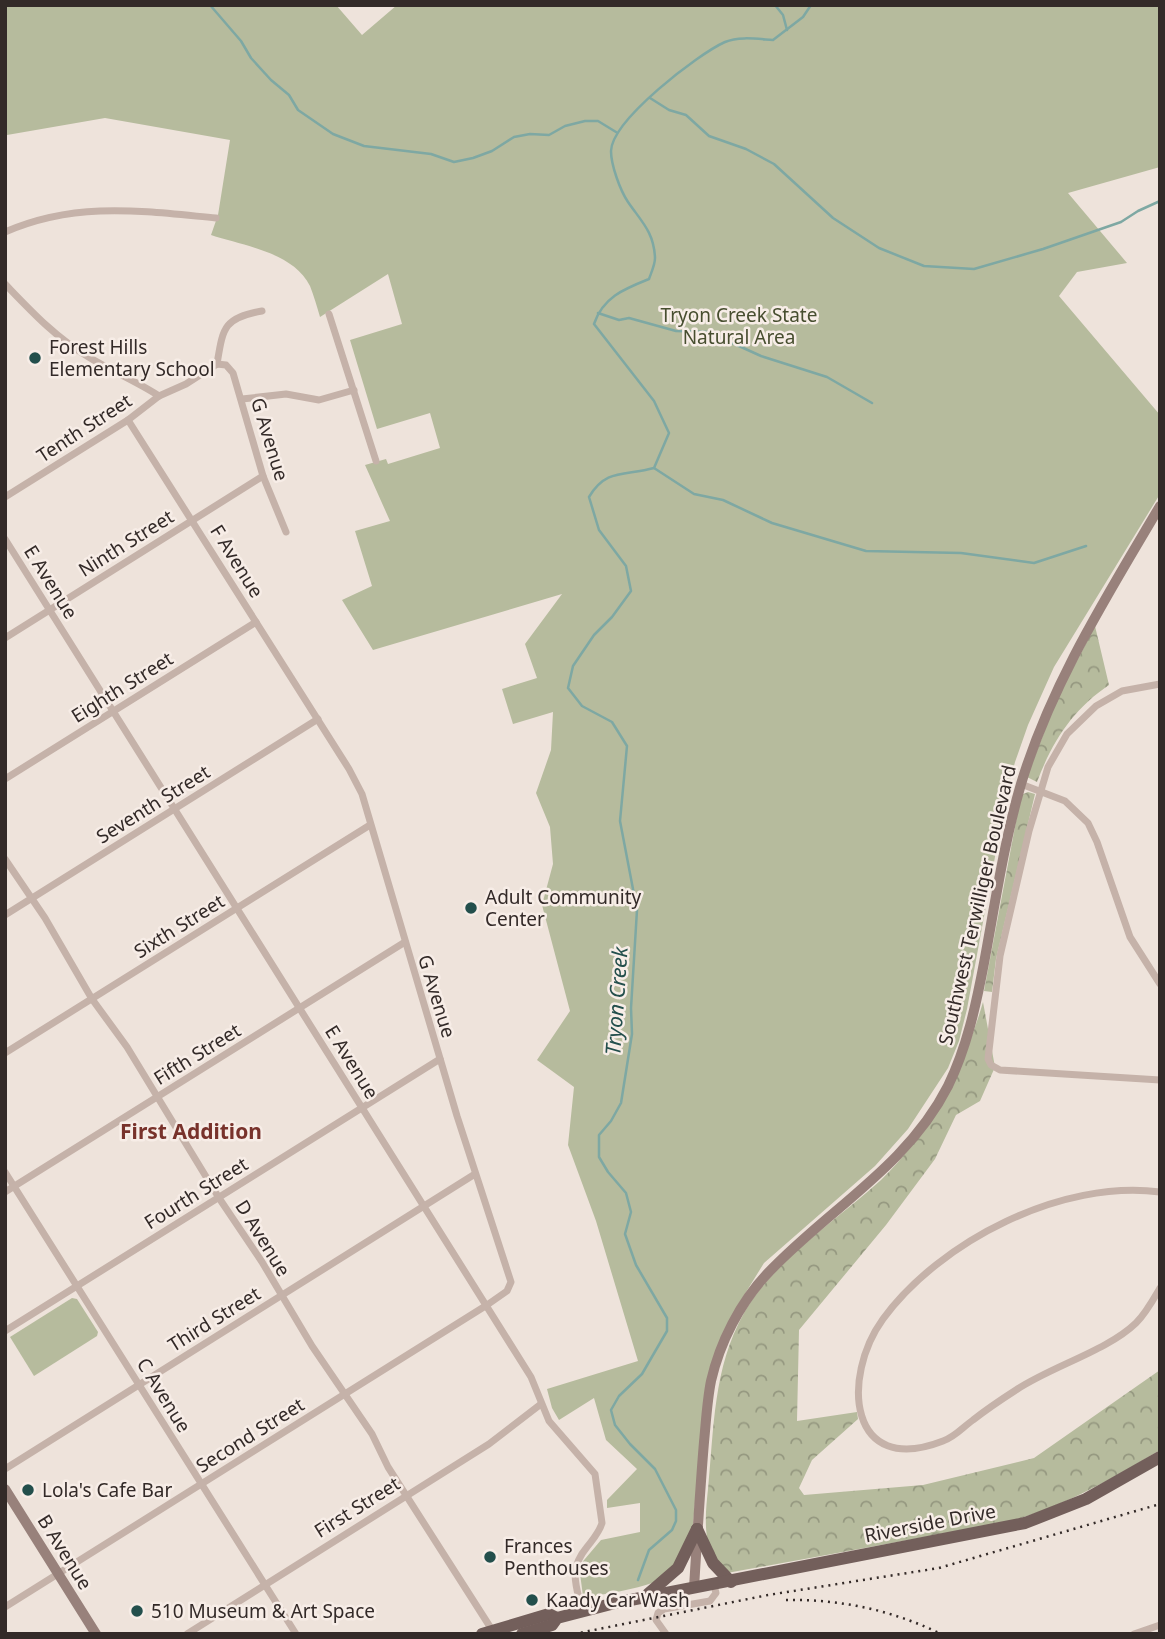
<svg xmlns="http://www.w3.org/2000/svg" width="1165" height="1639" font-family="'Noto Sans',sans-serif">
	<defs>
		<pattern id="forest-crowns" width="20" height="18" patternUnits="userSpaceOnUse" patternTransform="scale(1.75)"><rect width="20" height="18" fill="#b6bb9d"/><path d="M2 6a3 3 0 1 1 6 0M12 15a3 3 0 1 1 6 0" fill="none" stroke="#959880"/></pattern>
	</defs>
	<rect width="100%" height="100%" fill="#eee3db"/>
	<g fill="url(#forest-crowns)">
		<path d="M1095,626L1109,685C1073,709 1052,742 1037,782L1027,777L1056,701Z"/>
		<polygon points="1028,792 1035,794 996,959 992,992 984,991 1021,795"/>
		<path d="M983,1002L995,1067L980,1101L956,1115L935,1159L886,1225L799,1330L797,1421L857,1412L858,1419L812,1460L799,1488L804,1495L923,1485L1034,1458L1160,1370V1450C1110,1480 1063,1507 1007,1522L727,1573C701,1554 705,1517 708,1489C714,1429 713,1368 744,1313C776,1258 835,1222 881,1180C929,1134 965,1065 983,1002Z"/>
	</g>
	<g fill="#b6bb9d">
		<path d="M5,5H336L362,35L397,5H1160V167L1068,193L1127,263L1077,272L1059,296L1160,415V494L1054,667L1028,725L1015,762L1006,797L967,1009L959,1041L948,1068L908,1129L875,1166L764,1263L738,1305L706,1389L693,1524C688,1542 673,1576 655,1582C633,1590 608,1593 585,1598L583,1596L579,1566L601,1540L640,1532V1503L607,1508V1500L637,1469L606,1440L594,1398L559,1420L552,1408L547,1389L638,1361L596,1221L568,1145L574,1087L537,1060L570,1011L542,905L553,864L550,827L536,793L551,750L553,712L513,724L502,689L537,678L525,644L562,594L373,650L342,600L372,586L355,531L390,521L365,465L386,459L388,464L440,448L430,413L377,429L350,340L402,324L388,274L320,317C317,307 314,296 310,286C293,252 244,246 211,235L218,215L230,140L105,118L7,135L5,124Z"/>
		<polygon points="72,1298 77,1299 98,1332 97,1336 34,1376 10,1337"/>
	</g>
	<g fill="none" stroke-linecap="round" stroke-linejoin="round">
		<g stroke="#7ea8a3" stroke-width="2.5">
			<polyline points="210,5 241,41 251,58 271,80 289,95 298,110 333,134 364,146 431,154 454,162 473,158 492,151 514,137 530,134 549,135 565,126 585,121 598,121 616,132"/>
			<polyline points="775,5 783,15 787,30"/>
			<polyline points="650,98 669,110 686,115 709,136 746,149 774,164 833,218 879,248 924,266 974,269 1043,249 1121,222 1138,211 1160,201"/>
			<polyline points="598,313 619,320 629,318 676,331 708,332 761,356 827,377 872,403"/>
			<polyline points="654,468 694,494 723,500 772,523 866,551 961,553 1034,563 1086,546"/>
			<path d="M638,1580L649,1550L672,1530L676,1521V1510L655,1469L630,1444L615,1425L611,1410L619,1396L642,1374L653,1355L667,1331V1318L636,1265L625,1234L631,1212L626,1193L608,1172L599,1157V1135L611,1121L621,1103L632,1034L631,1008L637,910L620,821L627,746L612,722L582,706L568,688L573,666L594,635L612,617L631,591L626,566L599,530L589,497C606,468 625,476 654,468L669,433L654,401L594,324C603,297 624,289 649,279C651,273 655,265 655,258C654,232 641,221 628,202C620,190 611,165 611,151C612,120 698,54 725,42C739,36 758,39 773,40L803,17L811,5"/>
			<polyline points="639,1633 639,1634"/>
		</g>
		<g stroke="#c5b2a9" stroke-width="7">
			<path d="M5,232C76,201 141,211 216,218"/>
			<path d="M5,284C31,311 55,337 87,356C111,371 136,381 159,396"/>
			<polyline points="329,314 376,461"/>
			<polyline points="217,364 226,365 233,373 263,476 286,532"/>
			<path d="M217,364C223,328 223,318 262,311"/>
			<polyline points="242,399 286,394 319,400 354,390"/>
			<polyline points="5,497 128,420 159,396 186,384 217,364"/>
			<path d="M5,539L531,1377L549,1421L595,1474L602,1523C599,1533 593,1539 587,1547C568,1570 576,1584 582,1611"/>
			<polyline points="5,638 263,476"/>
			<polyline points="1160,684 1122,691 1096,706 1067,734 1048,767 1029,831 1000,956 988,1059 991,1065 1000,1070 1160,1080"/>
			<polyline points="5,779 256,622"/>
			<polyline points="1021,784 1065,801 1088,823 1097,842 1130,937 1160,984"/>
			<polyline points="5,859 45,918 92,999 127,1047 219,1198 262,1262 312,1346 372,1434 388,1467 494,1633"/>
			<polyline points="5,915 318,719"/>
			<polyline points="5,1053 370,825"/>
			<polyline points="5,1172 296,1634"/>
			<polyline points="5,1192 405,942"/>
			<path d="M1160,1192C1062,1179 940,1241 883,1319C841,1377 848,1478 943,1441C955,1437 963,1427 973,1420C987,1409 1002,1399 1016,1390C1052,1366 1107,1351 1136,1323C1146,1313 1153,1300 1160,1288"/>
			<polyline points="5,1331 440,1059"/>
			<polyline points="5,1469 475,1174"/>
			<polyline points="5,1607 487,1305 507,1291 511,1282 457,1116 362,794 349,769 128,420"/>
			<polyline points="187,1634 489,1444 541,1404"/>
			<polyline points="666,1634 656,1620 658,1613 664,1609 710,1601 716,1593 714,1585"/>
			<polyline points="1134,1634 1160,1625"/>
		</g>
		<g stroke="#98817b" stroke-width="10">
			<polyline points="5,1489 96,1634"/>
			<path d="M694,1588C697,1539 700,1490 704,1442C706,1422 707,1401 711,1381C720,1342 740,1303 767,1274C827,1210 907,1167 948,1086C967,1047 976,1005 984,963C995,904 1004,842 1021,784C1051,684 1107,596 1160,506"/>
		</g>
		<g stroke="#735f5b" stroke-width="12">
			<polyline points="697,1529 713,1563 731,1582"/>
			<polyline points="648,1594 678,1568 697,1529"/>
			<polyline points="482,1634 549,1614 557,1618"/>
			<polyline points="522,1634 552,1625 557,1618 615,1603 1025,1523 1086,1499 1160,1457"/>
		</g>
		<g stroke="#332a28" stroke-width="2.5" stroke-dasharray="2 5" stroke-linecap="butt">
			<path d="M786,1600C840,1599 892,1610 941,1634"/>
			<polyline points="574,1634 768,1595 939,1568 1160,1504"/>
		</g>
	</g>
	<g fill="#234f4c" stroke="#f7ede7" stroke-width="2.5">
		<circle cx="35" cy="358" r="7"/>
		<circle cx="471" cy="908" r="7"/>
		<circle cx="28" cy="1490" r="7"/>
		<circle cx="490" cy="1557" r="7"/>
		<circle cx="532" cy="1600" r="7"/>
		<circle cx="137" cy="1611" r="7"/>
	</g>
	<g text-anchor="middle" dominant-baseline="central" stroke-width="5" stroke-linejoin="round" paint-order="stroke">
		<g font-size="19" fill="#474e2f" stroke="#f7ede7">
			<text x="739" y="315">Tryon Creek State<tspan x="739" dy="22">Natural Area</tspan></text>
		</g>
		<g font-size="19" fill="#332a28" stroke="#f7ede7" text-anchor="start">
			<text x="49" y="347">Forest Hills<tspan x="49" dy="22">Elementary School</tspan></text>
			<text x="485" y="897">Adult Community<tspan x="485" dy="22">Center</tspan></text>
			<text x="42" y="1490">Lola's Cafe Bar</text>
			<text x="504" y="1546">Frances<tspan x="504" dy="22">Penthouses</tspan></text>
			<text x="546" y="1600">Kaady Car Wash</text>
			<text x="151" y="1611">510 Museum &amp; Art Space</text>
		</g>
		<g font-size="19" fill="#332a28" stroke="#f7ede7">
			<text transform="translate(84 428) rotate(-33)">Tenth Street</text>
			<text transform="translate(270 439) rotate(73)">G Avenue</text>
			<text transform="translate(126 543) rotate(-32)">Ninth Street</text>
			<text transform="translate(237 561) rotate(58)">F Avenue</text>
			<text transform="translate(51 582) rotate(58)">E Avenue</text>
			<text transform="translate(122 687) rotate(-32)">Eighth Street</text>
			<text transform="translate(153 804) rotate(-32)">Seventh Street</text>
			<text transform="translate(977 905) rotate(-77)">Southwest Terwilliger Boulevard</text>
			<text transform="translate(179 926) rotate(-32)">Sixth Street</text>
			<text transform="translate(437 996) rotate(73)">G Avenue</text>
			<text transform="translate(197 1054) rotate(-32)">Fifth Street</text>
			<text transform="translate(352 1062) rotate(58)">E Avenue</text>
			<text transform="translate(196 1193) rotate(-32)">Fourth Street</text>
			<text transform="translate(263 1238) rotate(58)">D Avenue</text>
			<text transform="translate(214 1319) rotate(-32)">Third Street</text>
			<text transform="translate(164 1395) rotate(58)">C Avenue</text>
			<text transform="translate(250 1435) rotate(-32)">Second Street</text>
			<text transform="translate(357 1507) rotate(-32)">First Street</text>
			<text transform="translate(930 1523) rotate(-11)">Riverside Drive</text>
			<text transform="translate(65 1552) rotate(58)">B Avenue</text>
		</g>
		<g font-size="21" font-style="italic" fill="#234f4c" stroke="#f7ede7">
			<text transform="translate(616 1001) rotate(-86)">Tryon Creek</text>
		</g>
		<g font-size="21" font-weight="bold" fill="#78322b" stroke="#f7ede7">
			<text x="191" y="1131">First Addition</text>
		</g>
	</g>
	<rect width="1165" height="1639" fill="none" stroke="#332a28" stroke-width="14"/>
</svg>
